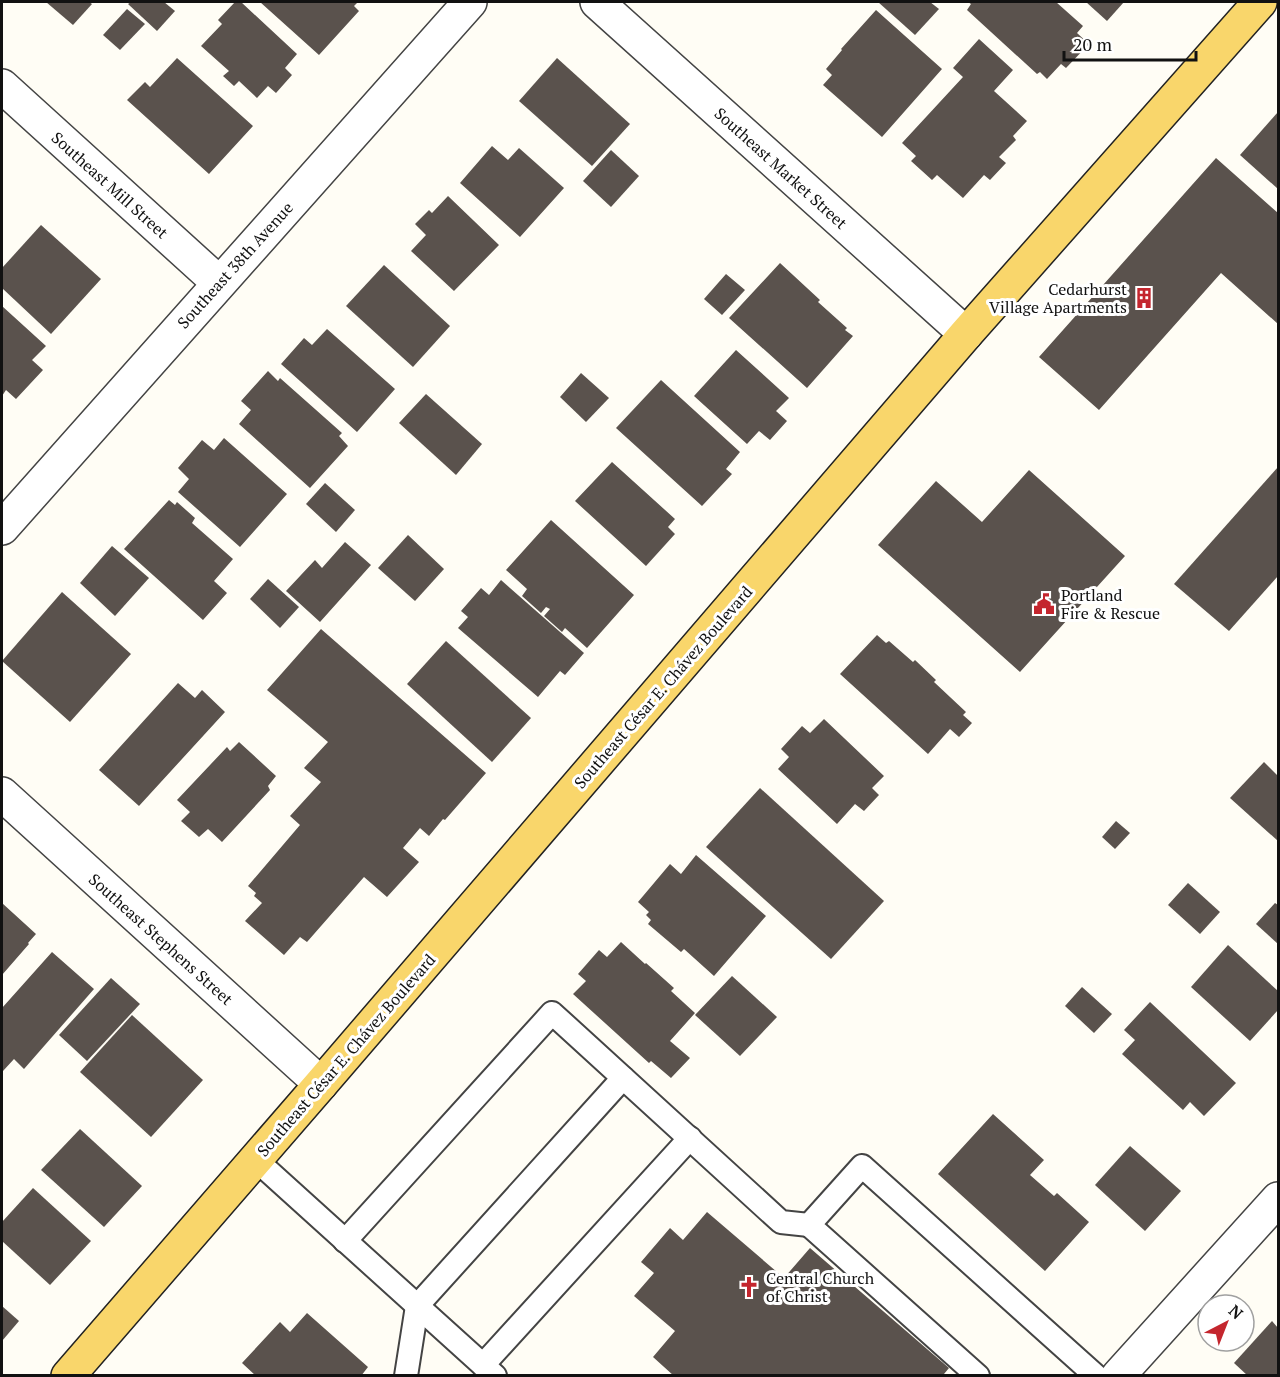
<svg xmlns="http://www.w3.org/2000/svg" width="1280" height="1377" font-family="'PT Serif',serif">
	<rect width="100%" height="100%" fill="#fffdf5"/>
	<g fill="#5a524d">
		<polygon points="46,2 89,2 92,4 73,25"/>
		<polygon points="131,2 164,2 175,11 157,31 128,4"/>
		<polygon points="235,2 241,2 297,54 285,68 292,75 276,93 268,86 257,98 239,81 234,86 223,76 229,71 201,46 222,24 218,20"/>
		<polygon points="260,2 358,2 354,6 359,11 319,55"/>
		<polygon points="878,2 930,2 939,9 915,35"/>
		<polygon points="968,2 1056,2 1083,26 1077,33 1089,44 1066,68 1061,64 1047,79 1040,72 1037,74 967,10 971,4"/>
		<polygon points="1086,2 1124,2 1107,21"/>
		<polygon points="127,9 145,24 120,50 103,35"/>
		<polygon points="876,10 942,69 882,137 823,85 832,75 826,69 842,50 841,49"/>
		<polygon points="979,39 1013,70 994,91 1027,121 1013,136 1016,140 999,157 1006,163 990,180 984,175 963,198 937,175 932,180 911,161 916,156 902,143 963,77 953,68"/>
		<polygon points="177,58 253,126 209,174 127,100 145,82 150,87"/>
		<polygon points="557,58 630,124 592,166 519,101"/>
		<polygon points="1278,112 1278,189 1240,155"/>
		<polygon points="492,146 508,160 519,148 564,188 520,237 460,183"/>
		<polygon points="611,150 639,176 611,207 583,181"/>
		<polygon points="1216,158 1278,213 1278,324 1221,273 1099,410 1039,357"/>
		<polygon points="448,196 499,245 454,291 411,251 426,235 415,224 429,210 432,213"/>
		<polygon points="41,225 101,279 51,334 2,288 2,268"/>
		<polygon points="780,263 820,300 818,302 847,328 845,330 853,336 807,388 729,318"/>
		<polygon points="384,265 450,326 413,367 346,306"/>
		<polygon points="726,274 745,290 722,315 704,299"/>
		<polygon points="2,306 46,346 32,360 43,370 16,399 6,390 2,396"/>
		<polygon points="327,329 395,389 357,432 281,364 304,338 312,345"/>
		<polygon points="736,350 789,398 776,411 787,421 770,440 759,431 747,444 694,396"/>
		<polygon points="268,371 278,381 280,378 342,433 339,436 348,446 310,488 239,424 251,410 241,401"/>
		<polygon points="581,373 609,398 586,422 560,397"/>
		<polygon points="661,380 740,452 726,469 732,474 702,506 616,428"/>
		<polygon points="426,394 482,444 456,475 399,423"/>
		<polygon points="224,438 287,494 240,547 178,492 189,479 178,468 202,440 214,450"/>
		<polygon points="612,462 675,519 668,527 675,534 646,566 575,501"/>
		<polygon points="1278,467 1278,576 1229,631 1174,584"/>
		<polygon points="1029,470 1125,556 1020,672 878,545 936,481 982,522"/>
		<polygon points="325,483 355,510 336,532 306,504"/>
		<polygon points="169,500 175,505 177,502 195,518 192,523 233,559 214,581 227,593 203,620 124,549"/>
		<polygon points="551,520 634,595 587,648 565,628 562,632 544,616 550,609 546,607 541,613 522,596 527,589 506,570"/>
		<polygon points="408,535 444,569 415,601 378,568"/>
		<polygon points="345,542 371,565 320,622 286,591 315,560 322,568"/>
		<polygon points="112,546 149,578 115,616 80,583"/>
		<polygon points="268,579 299,607 280,628 250,599"/>
		<polygon points="501,580 584,653 565,675 560,671 538,697 458,628 468,617 461,611 481,588 489,595"/>
		<polygon points="62,592 131,654 70,722 2,661"/>
		<polygon points="321,629 486,773 445,820 443,819 429,836 420,828 403,848 419,862 387,897 364,877 307,942 300,937 284,955 245,921 262,903 254,896 256,893 248,886 300,825 290,816 321,782 304,768 328,742 267,690"/>
		<polygon points="877,635 886,643 889,641 913,662 915,660 936,680 934,682 966,712 963,715 972,723 959,737 950,729 928,754 840,674"/>
		<polygon points="446,641 531,718 492,762 407,684"/>
		<polygon points="178,683 195,698 202,690 225,712 139,806 99,770"/>
		<polygon points="824,719 884,776 872,788 879,795 864,811 855,804 837,824 778,769 789,757 781,749 802,726 810,733"/>
		<polygon points="239,742 276,776 268,786 270,790 222,842 208,829 199,837 181,821 190,812 177,800 227,747 230,751"/>
		<polygon points="1264,762 1278,776 1278,841 1230,798"/>
		<polygon points="760,788 884,901 831,959 706,847"/>
		<polygon points="1116,821 1130,833 1115,849 1102,837"/>
		<polygon points="696,855 766,916 714,976 684,949 681,952 648,924 651,920 646,915 649,912 638,902 670,864 681,874"/>
		<polygon points="1188,883 1220,912 1200,934 1168,905"/>
		<polygon points="2,903 36,934 28,943 29,944 2,975"/>
		<polygon points="1275,903 1278,905 1278,944 1256,924"/>
		<polygon points="621,942 645,964 646,963 674,988 671,991 695,1013 670,1041 690,1058 671,1078 651,1061 649,1063 573,994 586,981 578,974 599,950 607,957"/>
		<polygon points="1228,945 1278,991 1278,1010 1250,1041 1191,987"/>
		<polygon points="52,952 94,989 24,1069 14,1059 3,1071 2,1070 2,1008"/>
		<polygon points="732,976 777,1017 740,1056 695,1015"/>
		<polygon points="111,978 140,1004 87,1061 59,1035"/>
		<polygon points="1082,987 1112,1014 1094,1033 1065,1006"/>
		<polygon points="1150,1002 1236,1083 1204,1116 1190,1102 1183,1110 1122,1054 1135,1040 1124,1030"/>
		<polygon points="132,1015 203,1080 151,1137 80,1072"/>
		<polygon points="993,1114 1044,1160 1030,1175 1054,1196 1057,1193 1089,1222 1045,1271 938,1174"/>
		<polygon points="80,1129 142,1186 104,1227 41,1170"/>
		<polygon points="1130,1146 1181,1191 1145,1231 1095,1185"/>
		<polygon points="33,1188 91,1241 50,1285 2,1241 2,1222"/>
		<polygon points="707,1212 784,1278 810,1248 949,1368 944,1374 945,1376 674,1376 653,1357 675,1331 634,1296 654,1273 641,1262 670,1228 683,1240"/>
		<polygon points="2,1306 19,1321 2,1341"/>
		<polygon points="307,1313 368,1367 361,1376 256,1376 242,1363 280,1322 290,1332"/>
		<polygon points="1272,1321 1278,1328 1278,1376 1248,1376 1234,1363"/>
	</g>
	<g fill="none" stroke-linecap="round" stroke-linejoin="round">
		<defs>
			<g id="lane">
				<polyline points="256,1160 495,1376"/>
				<polyline points="345,1241 552,1013 781,1222 809,1225"/>
				<polyline points="483,1365 690,1138"/>
				<polyline points="406,1376 417,1306 623,1078"/>
				<polyline points="978,1376 809,1225 862,1166 1096,1376"/>
			</g>
			<g id="street">
				<polyline points="597,2 966,334"/>
				<polyline points="2,86 219,283"/>
				<polyline points="2,528 470,2"/>
				<polyline points="2,794 321,1084"/>
				<polyline points="1118,1376 1278,1199"/>
			</g>
			<polyline id="primary" points="68,1376 321,1084 966,334 1260,2"/>
		</defs>
		<use href="#lane" stroke="#444" stroke-width="26"/>
		<use href="#street" stroke="#444" stroke-width="36"/>
		<use href="#primary" stroke="#222" stroke-width="36"/>
		<use href="#lane" stroke="#fff" stroke-width="22"/>
		<use href="#street" stroke="#fff" stroke-width="33"/>
		<use href="#primary" stroke="#f9d66b" stroke-width="33"/>
	</g>
	<defs>
		<symbol id="building-bare" viewBox="-9 -9 18 18"><path d="M-4-6H4V6H1V3H-1V6H-4ZM-2.5-4.3h1.7v1.8h-1.7ZM.8-4.3h1.7v1.8H.8ZM-2.5-1h1.7V.8h-1.7ZM.8-1h1.7V.8H.8Z" fill="#c4262e" stroke="#fff" stroke-width="2.5" paint-order="stroke"/></symbol>
		<symbol id="civic-bare" viewBox="-9 -9 18 18"><path d="M-.6-6.5H3V-4.5H.6V-3L4-1V1h2V6H-6V1h2V-1L-.6-3ZM-1.2 2.5V6h2.4V2.5Z" fill="#c4262e" stroke="#fff" stroke-width="2.5" paint-order="stroke"/></symbol>
		<symbol id="church-bare" viewBox="-9 -9 18 18"><path d="M-1.2-6h2.4v3.5h3.3v2.4h-3.3V6h-2.4V-.1h-3.3v-2.4h3.3Z" fill="#c4262e" stroke="#fff" stroke-width="2.5" paint-order="stroke"/></symbol>
	</defs>
	<g fill-rule="evenodd">
		<use href="#building-bare" x="1129" y="283" width="30" height="30"/>
		<use href="#civic-bare" x="1029" y="589" width="30" height="30"/>
		<use href="#church-bare" x="734" y="1272" width="30" height="30"/>
	</g>
	<g text-anchor="middle" dominant-baseline="central" stroke-width="6" stroke-linejoin="round" paint-order="stroke">
		<g font-size="16" fill="#111" stroke="#fff">
			<text transform="translate(781 168) rotate(42)">Southeast Market Street</text>
			<text transform="translate(110 185) rotate(42)">Southeast Mill Street</text>
			<text transform="translate(235 265) rotate(-48)">Southeast 38th Avenue</text>
			<text transform="translate(663 687) rotate(-49)">Southeast César E. Chávez Boulevard</text>
			<text transform="translate(161 939) rotate(42)">Southeast Stephens Street</text>
			<text transform="translate(346 1055) rotate(-49)">Southeast César E. Chávez Boulevard</text>
		</g>
		<g font-size="16" fill="#111" stroke="#fff" text-anchor="start">
			<text x="1127" y="289" text-anchor="end">Cedarhurst<tspan x="1127" dy="18">Village Apartments</tspan></text>
			<text x="1061" y="595">Portland<tspan x="1061" dy="18">Fire &amp; Rescue</tspan></text>
			<text x="766" y="1278">Central Church<tspan x="766" dy="18">of Christ</tspan></text>
		</g>
	</g>
	<rect width="1280" height="1377" fill="none" stroke="#111111" stroke-width="6"/>
	<g transform="translate(1226 1323) rotate(42)"><circle r="28" fill="#ffffff" stroke="#a0a0a0" stroke-width="1.5"/>
	<path d="M0-4.5L10 22L0 15L-10 22Z" fill="#c4262e"/>
	<text y="-9" font-size="16" font-weight="bold" text-anchor="middle" fill="#111111">N</text>
	</g>
	<path d="M1064 51v9h132v-9" fill="none" stroke="#111111" stroke-width="3"/>
	<text x="1073" y="51" font-size="18" fill="#111111" stroke="#ffffff" stroke-width="4.5" paint-order="stroke">20 m</text>
</svg>
